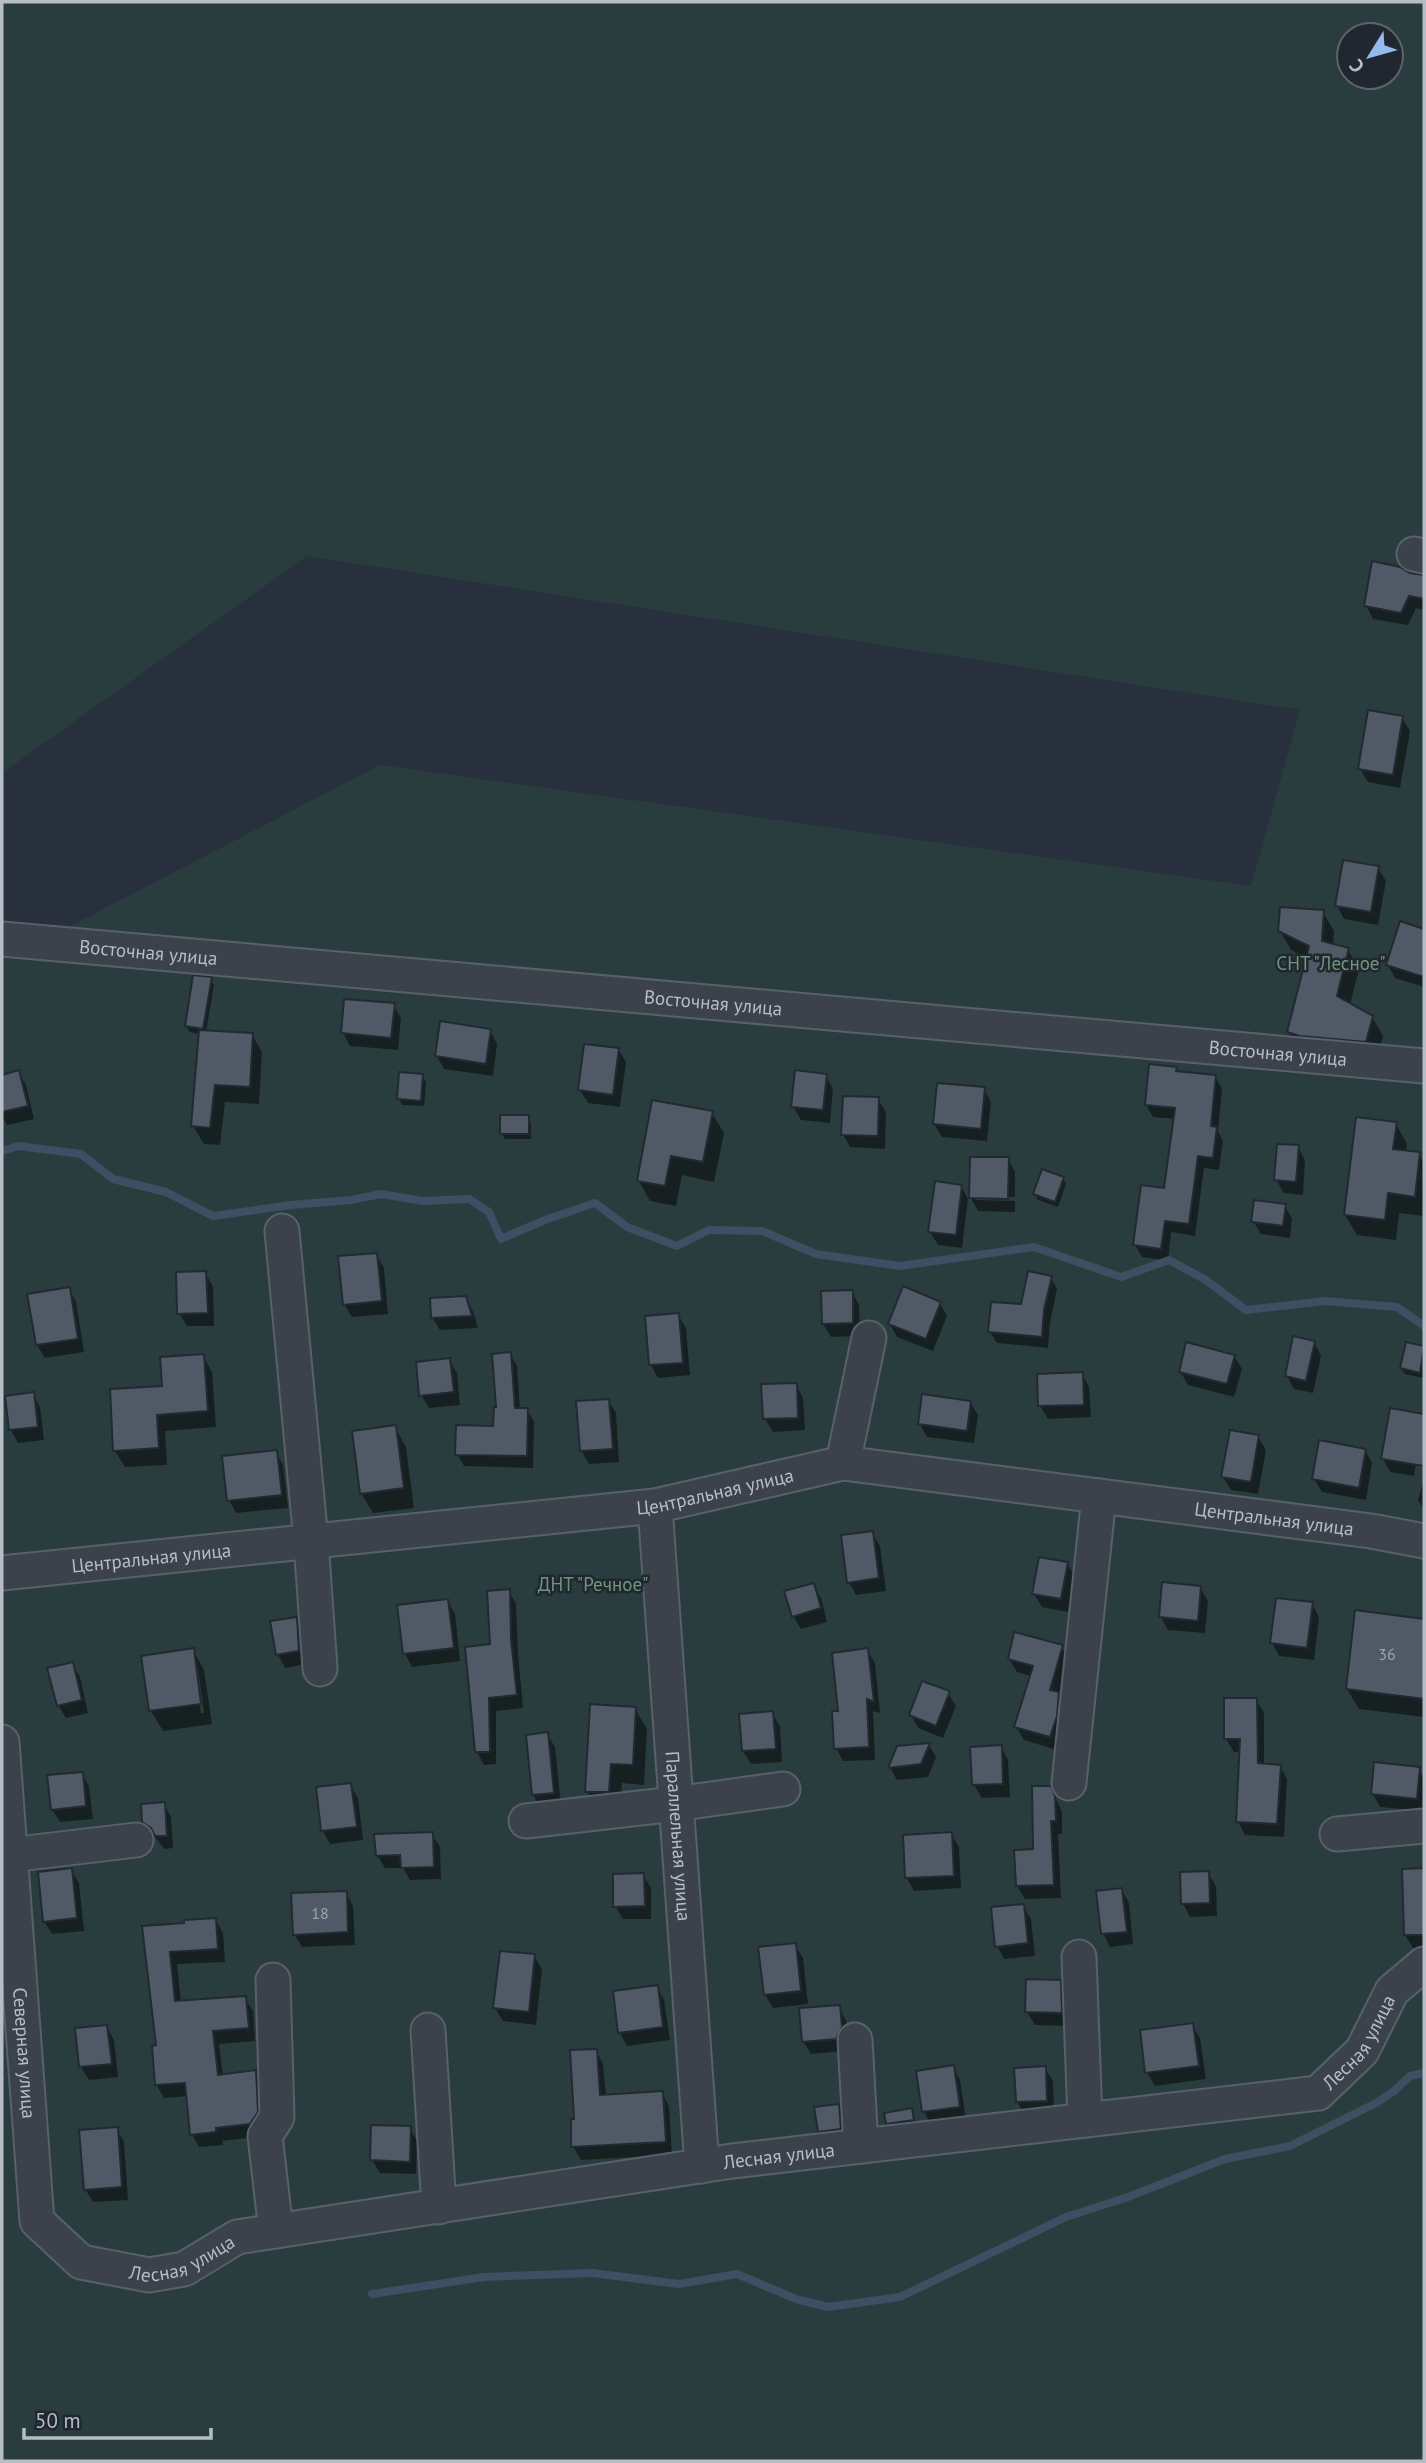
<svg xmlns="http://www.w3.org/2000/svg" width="1426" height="2463" font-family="'PT Sans',sans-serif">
	<rect width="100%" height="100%" fill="#27303c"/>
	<path fill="#2a3d3e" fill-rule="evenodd" d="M2,2H1424V2461H2V939L40,942L380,765L1251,886L1300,710L307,556L2,773ZM1349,35H1391V77H1349Z"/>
	<g fill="#0007" fill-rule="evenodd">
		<polygon points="1424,576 1424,610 1416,608 1408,625 1373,619 1366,605"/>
		<polygon points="1402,718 1410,731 1400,788 1368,782 1360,769"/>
		<polygon points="1378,868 1386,881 1378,925 1344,919 1337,906"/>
		<polygon points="1323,912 1334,931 1333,946 1348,950 1359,969 1350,1005 1372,1017 1383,1036 1377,1060 1300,1051 1288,1032 1307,958 1291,950 1280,931"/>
		<polygon points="1401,923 1424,931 1424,987 1395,978 1388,965"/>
		<polygon points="211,979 214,985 206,1032 252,1035 262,1052 259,1104 225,1102 220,1145 204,1144 193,1126 200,1034 190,1032 186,1026"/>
		<polygon points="393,1005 401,1018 398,1050 350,1046 343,1033"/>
		<polygon points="490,1030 497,1044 493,1076 444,1069 436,1055"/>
		<polygon points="618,1049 626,1062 620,1107 588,1103 580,1090"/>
		<polygon points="1176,1069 1178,1073 1215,1076 1222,1089 1218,1131 1223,1141 1219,1170 1204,1168 1195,1236 1171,1232 1168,1261 1142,1257 1135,1245 1165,1190 1176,1119 1153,1117 1146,1105"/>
		<polygon points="18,1072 26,1085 34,1119 7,1125 2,1116 2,1077"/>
		<polygon points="422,1076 426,1082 424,1106 402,1105 399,1099"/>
		<polygon points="826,1076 833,1089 830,1123 801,1120 793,1106"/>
		<polygon points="984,1089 991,1102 987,1141 942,1137 934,1124"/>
		<polygon points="878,1099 886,1112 885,1149 850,1147 843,1134"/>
		<polygon points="712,1113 724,1133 714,1182 682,1175 676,1206 650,1201 639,1181"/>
		<polygon points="528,1117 531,1123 531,1139 505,1139 501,1133"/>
		<polygon points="1396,1124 1407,1144 1406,1152 1419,1154 1424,1163 1424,1216 1399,1213 1396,1240 1357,1235 1345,1215"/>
		<polygon points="1298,1147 1305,1160 1303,1195 1284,1193 1276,1180"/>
		<polygon points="1008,1159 1015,1172 1015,1197 976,1197 976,1200 1015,1201 1015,1212 978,1211 971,1198"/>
		<polygon points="1063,1178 1066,1184 1058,1207 1038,1200 1035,1194"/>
		<polygon points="961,1186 968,1199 962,1248 938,1245 930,1232"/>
		<polygon points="1285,1206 1292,1219 1290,1238 1261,1234 1253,1221"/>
		<polygon points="376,1254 384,1268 388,1314 352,1317 344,1304"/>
		<polygon points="205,1273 213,1286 214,1326 187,1326 179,1313"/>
		<polygon points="1051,1278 1057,1289 1050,1323 1048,1348 997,1343 990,1332"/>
		<polygon points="69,1289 76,1302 84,1352 45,1358 37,1345"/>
		<polygon points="852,1292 859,1305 860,1336 831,1337 823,1324"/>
		<polygon points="466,1298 473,1311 478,1328 440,1330 432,1317"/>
		<polygon points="940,1303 947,1316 933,1351 897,1337 890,1324"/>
		<polygon points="678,1315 686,1328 690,1375 658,1378 651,1365"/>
		<polygon points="1314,1342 1321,1356 1313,1393 1294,1389 1287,1376"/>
		<polygon points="1407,1344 1424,1348 1423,1378 1405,1374 1401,1368"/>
		<polygon points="510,1354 517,1366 520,1410 527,1410 534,1422 533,1468 464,1466 457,1454 495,1428"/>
		<polygon points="203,1356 212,1372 216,1427 165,1431 167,1465 125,1467 115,1451 164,1388"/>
		<polygon points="1234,1356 1242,1369 1234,1397 1188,1385 1180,1371"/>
		<polygon points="449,1360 457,1373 460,1405 429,1408 421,1395"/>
		<polygon points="1082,1374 1089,1387 1091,1417 1048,1419 1040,1406"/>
		<polygon points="796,1385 803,1398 805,1430 773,1432 765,1419"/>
		<polygon points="33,1394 40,1407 44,1440 18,1443 11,1430"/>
		<polygon points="608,1400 616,1413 619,1462 589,1464 581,1450"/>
		<polygon points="970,1402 978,1415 974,1443 927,1437 920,1424"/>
		<polygon points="395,1427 406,1447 414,1508 373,1513 361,1493"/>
		<polygon points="1422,1427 1414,1476 1390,1472 1383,1459"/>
		<polygon points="1258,1437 1266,1450 1258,1494 1231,1490 1223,1477"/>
		<polygon points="1365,1450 1372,1463 1366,1500 1322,1492 1314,1479"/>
		<polygon points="276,1452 283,1465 288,1508 236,1513 229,1500"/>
		<polygon points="1424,1479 1424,1510 1418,1500"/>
		<polygon points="872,1533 880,1546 886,1591 856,1595 849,1582"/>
		<polygon points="1067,1563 1075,1577 1068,1612 1042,1607 1034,1594"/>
		<polygon points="813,1585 821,1598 827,1622 801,1629 793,1616"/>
		<polygon points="1200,1587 1208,1601 1205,1633 1168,1630 1161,1617"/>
		<polygon points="509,1591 516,1604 518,1654 523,1708 496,1711 496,1764 484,1765 477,1752 492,1646"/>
		<polygon points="447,1600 455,1614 460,1661 412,1667 405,1654"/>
		<polygon points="1312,1604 1319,1617 1314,1660 1279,1656 1272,1643"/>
		<polygon points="1357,1612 1424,1621 1424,1717 1359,1709 1347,1689"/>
		<polygon points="296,1618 304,1631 306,1664 285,1668 278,1655"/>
		<polygon points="1061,1647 1069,1660 1059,1696 1066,1707 1057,1750 1024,1740 1016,1726 1031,1676 1017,1672 1009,1659"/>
		<path d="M193,1650L204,1670L212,1724L163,1731L151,1711ZM195,1669H198L204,1713H201Z"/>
		<polygon points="867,1650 875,1663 880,1713 873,1711 875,1760 843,1761 836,1748 840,1712"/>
		<polygon points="72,1664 80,1677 88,1713 66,1718 58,1705"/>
		<polygon points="948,1693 956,1706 943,1738 918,1728 911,1715"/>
		<polygon points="1256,1700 1264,1713 1264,1765 1280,1766 1287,1779 1284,1837 1245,1835 1238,1822 1241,1752 1234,1752 1226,1739"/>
		<polygon points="635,1709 647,1729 644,1785 622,1783 620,1812 598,1811 587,1791"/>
		<polygon points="772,1713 780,1726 782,1762 751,1764 743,1751"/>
		<polygon points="547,1734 555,1747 561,1806 541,1808 533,1795"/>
		<polygon points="929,1745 936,1757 928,1777 897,1780 890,1767"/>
		<polygon points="1001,1747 1008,1760 1010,1797 982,1798 974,1785"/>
		<polygon points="1419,1769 1424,1778 1423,1811 1380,1807 1373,1794"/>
		<polygon points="82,1773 89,1787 93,1819 60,1822 52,1809"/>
		<polygon points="350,1785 358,1798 363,1840 330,1844 323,1831"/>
		<polygon points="1050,1788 1062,1811 1062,1834 1058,1834 1061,1898 1025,1899 1017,1886 1035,1851"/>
		<polygon points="164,1804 171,1817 173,1848 164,1849 144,1822"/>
		<polygon points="432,1834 440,1847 441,1879 410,1880 403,1868 385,1868 377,1855"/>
		<polygon points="951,1834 959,1847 961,1888 914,1891 907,1878"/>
		<polygon points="71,1870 79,1883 84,1931 52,1934 44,1921"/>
		<polygon points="1424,1870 1424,1947 1413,1948 1405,1935 1404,1871"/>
		<polygon points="1208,1873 1216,1886 1217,1916 1190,1917 1183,1903"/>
		<polygon points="643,1875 651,1888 651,1919 623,1919 615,1906"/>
		<polygon points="1122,1890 1129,1903 1133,1944 1110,1947 1103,1933"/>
		<polygon points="346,1892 353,1906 355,1945 302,1947 294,1934"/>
		<polygon points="1023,1906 1031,1919 1035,1956 1004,1959 997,1946"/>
		<polygon points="216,1920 223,1933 225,1962 177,1964 181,2002 245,1998 253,2011 255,2041 219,2044 223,2076 255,2072 263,2085 264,2126 257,2137 222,2141 223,2145 199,2147 192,2134 188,2096 164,2098 156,2084 158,2047 144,1928"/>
		<polygon points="795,1945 803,1958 808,2004 773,2008 765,1995"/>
		<polygon points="534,1956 542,1969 536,2025 503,2021 495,2008"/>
		<polygon points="1060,1982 1067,1995 1068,2026 1035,2025 1027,2012"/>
		<polygon points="657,1987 664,2000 670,2040 627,2046 620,2033"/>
		<polygon points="839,2007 846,2020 848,2041 843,2051 811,2054 803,2041"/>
		<polygon points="1192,2025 1200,2038 1206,2079 1155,2086 1147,2073"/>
		<polygon points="106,2026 114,2040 118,2077 89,2080 81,2067"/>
		<polygon points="596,2050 603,2064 606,2096 662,2093 669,2106 672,2155 581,2160 573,2146 576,2120"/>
		<polygon points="953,2067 960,2080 966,2120 931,2125 924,2112"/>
		<polygon points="1045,2068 1053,2081 1054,2114 1025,2115 1017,2102"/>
		<polygon points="838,2105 846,2119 847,2142 827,2144 820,2131"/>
		<polygon points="911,2110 916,2126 891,2129 888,2123"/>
		<polygon points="410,2128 417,2141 416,2174 380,2173 372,2160"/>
		<polygon points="117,2129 124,2142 128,2200 93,2202 85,2189"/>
	</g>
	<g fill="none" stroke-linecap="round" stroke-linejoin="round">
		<g stroke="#3e4e63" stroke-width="8">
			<polyline points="2,1151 18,1146 81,1154 113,1179 166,1192 213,1216 291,1205 351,1200 381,1194 423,1201 469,1199 489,1212 501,1239 545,1220 595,1203 627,1227 677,1246 709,1230 762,1231 816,1254 900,1266 1034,1247 1121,1277 1169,1260 1206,1280 1246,1310 1325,1301 1397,1307 1424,1326"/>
			<polyline points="372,2294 484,2277 592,2273 679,2284 737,2274 796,2299 828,2307 900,2297 1066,2217 1128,2197 1225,2159 1290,2146 1376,2103 1393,2092 1410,2076 1424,2073"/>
		</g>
	</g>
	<g fill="#505966" stroke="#222933" stroke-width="2">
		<polygon points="1372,561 1400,567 1410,573 1424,575 1424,599 1409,596 1401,613 1364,606"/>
		<polygon points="1368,710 1403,716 1393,775 1358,769"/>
		<polygon points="1343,860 1379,866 1371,912 1335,906"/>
		<polygon points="1280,907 1324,910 1322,941 1349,948 1337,996 1373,1016 1366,1042 1300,1036 1287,1032 1309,946 1278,931"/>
		<polygon points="1400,921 1424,929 1424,977 1386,965"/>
		<polygon points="193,975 212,977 203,1029 185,1026"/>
		<polygon points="344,999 395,1003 391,1038 341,1033"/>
		<polygon points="440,1021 491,1029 486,1064 435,1056"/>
		<polygon points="199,1030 253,1033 250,1087 215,1085 210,1128 191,1126"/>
		<polygon points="584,1044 619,1048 613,1095 578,1090"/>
		<polygon points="1149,1064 1177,1067 1176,1071 1216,1075 1211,1126 1217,1127 1213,1158 1198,1156 1189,1224 1165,1221 1161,1249 1133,1245 1141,1185 1164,1188 1175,1108 1145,1105"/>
		<polygon points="19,1070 28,1106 2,1112 2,1075"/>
		<polygon points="795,1070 827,1074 823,1110 791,1107"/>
		<polygon points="399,1072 423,1074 421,1101 397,1099"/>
		<polygon points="937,1083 985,1087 981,1129 933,1124"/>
		<polygon points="843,1096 879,1097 878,1136 841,1135"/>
		<polygon points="652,1100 713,1111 703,1162 671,1156 665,1186 637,1181"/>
		<rect x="500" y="1115" width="29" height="19"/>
		<polygon points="1356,1117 1397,1122 1393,1149 1420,1152 1415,1197 1388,1193 1385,1220 1344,1215"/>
		<polygon points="1277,1144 1299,1145 1296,1182 1274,1180"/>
		<polygon points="970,1157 1009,1157 1008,1199 969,1198"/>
		<polygon points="1042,1169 1064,1177 1055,1202 1033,1194"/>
		<polygon points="935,1181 962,1185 956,1235 928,1232"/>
		<polygon points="1254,1200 1286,1204 1283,1226 1251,1222"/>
		<polygon points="377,1253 382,1301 343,1305 338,1256"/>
		<polygon points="206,1271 208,1313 177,1314 176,1272"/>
		<polygon points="1028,1271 1052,1276 1044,1310 1042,1337 988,1332 991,1302 1021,1304"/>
		<polygon points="903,1286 941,1302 926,1339 888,1324"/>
		<polygon points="70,1287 78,1339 36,1345 27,1294"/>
		<polygon points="853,1290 853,1323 822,1324 821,1291"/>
		<polygon points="466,1296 472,1316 431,1318 430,1298"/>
		<polygon points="679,1313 683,1363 649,1365 645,1316"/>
		<polygon points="1293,1336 1315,1341 1306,1381 1285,1376"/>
		<polygon points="1186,1342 1235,1355 1227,1384 1179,1372"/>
		<polygon points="1406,1342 1424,1346 1420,1373 1400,1368"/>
		<polygon points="511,1352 515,1408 528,1408 527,1456 455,1455 456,1425 493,1426 494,1407 496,1407 492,1354"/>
		<polygon points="204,1354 208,1411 157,1415 159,1448 113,1451 110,1389 162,1386 160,1357"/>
		<polygon points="450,1358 454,1392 419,1396 416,1362"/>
		<polygon points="1083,1372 1084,1405 1038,1406 1037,1374"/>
		<polygon points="797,1383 798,1418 763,1419 761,1384"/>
		<polygon points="34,1392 38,1427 9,1430 5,1396"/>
		<polygon points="922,1394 971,1401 967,1431 918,1424"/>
		<polygon points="609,1399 613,1449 580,1451 576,1401"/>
		<polygon points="1390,1408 1424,1414 1424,1466 1381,1459"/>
		<polygon points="396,1425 404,1488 360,1494 352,1431"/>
		<polygon points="1230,1430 1259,1435 1251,1482 1221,1477"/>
		<polygon points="1319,1440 1366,1449 1359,1488 1312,1479"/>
		<polygon points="277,1450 282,1495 227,1501 222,1456"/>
		<polygon points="873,1531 879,1578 847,1583 841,1535"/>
		<polygon points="1039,1557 1068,1562 1061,1599 1032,1594"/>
		<polygon points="1162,1582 1201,1586 1198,1621 1159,1617"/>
		<polygon points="814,1583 821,1608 792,1617 784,1591"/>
		<polygon points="510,1589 511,1639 517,1695 489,1698 490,1752 475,1752 465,1647 490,1644 487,1591"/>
		<polygon points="1276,1598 1313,1602 1307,1648 1270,1643"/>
		<polygon points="448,1599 454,1648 403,1654 397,1605"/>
		<polygon points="1355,1610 1424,1619 1424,1699 1346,1689"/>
		<polygon points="297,1617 299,1651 276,1655 270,1621"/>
		<polygon points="1014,1632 1063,1645 1050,1690 1059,1692 1057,1716 1050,1737 1014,1727 1033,1666 1008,1659"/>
		<polygon points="194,1648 201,1704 149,1711 141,1656"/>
		<polygon points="868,1648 874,1702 867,1699 869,1747 834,1749 832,1711 838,1711 832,1653"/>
		<polygon points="73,1662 82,1700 57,1706 47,1668"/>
		<polygon points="922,1681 950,1691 936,1726 909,1715"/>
		<polygon points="1224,1698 1257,1698 1258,1763 1281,1765 1277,1824 1236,1822 1240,1739 1224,1739"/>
		<polygon points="590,1704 636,1707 633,1765 611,1764 609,1792 585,1792"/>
		<polygon points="773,1711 776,1749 742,1751 739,1714"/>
		<polygon points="548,1732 554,1793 532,1795 526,1735"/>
		<polygon points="930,1743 921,1764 888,1768 897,1746"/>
		<polygon points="1002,1745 1003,1784 972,1785 970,1747"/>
		<polygon points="1374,1762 1420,1767 1417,1799 1371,1794"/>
		<polygon points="83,1772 86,1806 51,1810 47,1775"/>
		<polygon points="351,1783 357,1827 321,1831 316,1787"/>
		<polygon points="1032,1786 1051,1786 1055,1796 1056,1821 1051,1821 1054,1885 1016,1886 1014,1850 1033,1849"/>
		<polygon points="165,1802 167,1836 155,1836 151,1828 142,1822 141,1804"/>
		<polygon points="433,1832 434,1867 401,1868 400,1855 376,1856 374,1834"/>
		<polygon points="952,1832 954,1876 905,1878 903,1835"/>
		<polygon points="72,1868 77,1918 43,1922 38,1872"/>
		<polygon points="1424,1868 1424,1935 1404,1935 1402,1869"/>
		<polygon points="1209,1871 1210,1903 1181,1904 1180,1872"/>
		<polygon points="644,1873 645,1906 613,1907 613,1874"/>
		<polygon points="1122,1888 1127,1932 1101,1934 1096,1891"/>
		<polygon points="347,1891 348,1932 293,1935 291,1893"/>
		<polygon points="1024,1904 1028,1943 995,1947 991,1907"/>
		<polygon points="216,1918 218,1949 170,1952 175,2001 246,1996 249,2028 213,2031 218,2075 256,2070 258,2112 250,2124 216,2128 216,2132 190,2135 185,2083 155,2085 152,2046 156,2045 142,1926 184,1923 184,1920"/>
		<polygon points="796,1943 801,1991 764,1995 758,1947"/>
		<polygon points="500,1951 535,1954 529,2012 493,2008"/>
		<polygon points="1026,1979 1061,1980 1062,2013 1025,2012"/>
		<polygon points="658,1985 663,2027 618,2033 613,1991"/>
		<polygon points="840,2005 842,2027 836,2039 802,2042 799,2008"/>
		<polygon points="1193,2023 1199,2066 1145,2073 1140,2030"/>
		<polygon points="107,2025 112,2064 79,2067 75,2028"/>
		<polygon points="597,2049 600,2095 663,2091 666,2142 571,2147 571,2119 574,2119 570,2050"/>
		<polygon points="954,2065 960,2107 922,2112 916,2071"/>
		<polygon points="1046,2066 1047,2101 1016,2102 1014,2068"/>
		<polygon points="839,2104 841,2129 818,2132 814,2107"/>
		<polygon points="912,2108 914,2120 886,2124 884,2113"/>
		<polygon points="371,2125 411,2126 410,2162 370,2160"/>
		<polygon points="118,2127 122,2187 84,2190 79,2130"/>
	</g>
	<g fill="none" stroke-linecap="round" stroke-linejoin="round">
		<defs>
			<g id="minor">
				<polyline points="1414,554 1424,556"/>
				<path id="s1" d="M2,939L1424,1066"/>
				<polyline points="282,1231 311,1541 320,1669"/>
				<polyline points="843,1463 869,1338"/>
				<path id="s2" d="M655,1506L702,2166"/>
				<path id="s3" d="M2,1573L655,1506L843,1463L1371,1531L1424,1541"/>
				<path id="s4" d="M2,1742L37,2221L81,2262L149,2275L184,2269L237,2237L732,2161L1318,2093L1362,2051L1392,1991L1424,1964"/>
				<polyline points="1069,1783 1099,1496"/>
				<polyline points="526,1821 675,1804 783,1789"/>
				<polyline points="1337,1834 1424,1826"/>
				<polyline points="10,1855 136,1840"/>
				<polyline points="1079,1957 1085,2120"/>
				<polyline points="273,1980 277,2117 265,2136 276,2231"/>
				<polyline points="428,2030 439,2207"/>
				<polyline points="855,2040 861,2146"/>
			</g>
		</defs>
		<use href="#minor" stroke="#59606a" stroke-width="37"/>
		<use href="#minor" stroke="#3b424c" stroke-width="33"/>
	</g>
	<g text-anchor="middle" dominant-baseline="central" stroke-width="5" stroke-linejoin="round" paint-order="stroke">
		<g font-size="16" fill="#9da4af">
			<text x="1387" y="1654">36</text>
			<text x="320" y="1913">18</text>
		</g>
		<g font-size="19" fill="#b7bdc7" stroke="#202731">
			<text stroke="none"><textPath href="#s1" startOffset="147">Восточная улица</textPath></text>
			<text stroke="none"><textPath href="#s1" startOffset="714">Восточная улица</textPath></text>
			<text stroke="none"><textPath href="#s1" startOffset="1281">Восточная улица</textPath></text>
			<text stroke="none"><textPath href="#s3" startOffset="718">Центральная улица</textPath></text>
			<text stroke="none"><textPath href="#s3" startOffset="1284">Центральная улица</textPath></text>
			<text stroke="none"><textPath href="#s3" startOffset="150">Центральная улица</textPath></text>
			<text stroke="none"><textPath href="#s2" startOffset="331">Параллельная улица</textPath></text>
			<text stroke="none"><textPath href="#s4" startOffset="1864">Лесная улица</textPath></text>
			<text stroke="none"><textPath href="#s4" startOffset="312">Северная улица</textPath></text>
			<text stroke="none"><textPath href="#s4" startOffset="1255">Лесная улица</textPath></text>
			<text stroke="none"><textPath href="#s4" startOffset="646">Лесная улица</textPath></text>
		</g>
		<g font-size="19" fill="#709678" stroke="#202731">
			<text x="1331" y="963">СНТ "Лесное"</text>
			<text x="593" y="1584">ДНТ "Речное"</text>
		</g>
	</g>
	<rect width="1426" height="2463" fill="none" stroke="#b7bdc7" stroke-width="7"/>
	<g transform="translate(1370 56) rotate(233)"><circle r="33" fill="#202731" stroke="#5c636d" stroke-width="2"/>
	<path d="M0-5L12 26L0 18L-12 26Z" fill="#96b9ed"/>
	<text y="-10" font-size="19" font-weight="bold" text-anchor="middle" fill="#b7bdc7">С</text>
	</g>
	<path d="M24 2428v10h187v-10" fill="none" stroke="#b7bdc7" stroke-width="3.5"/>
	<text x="35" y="2428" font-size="21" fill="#b7bdc7" stroke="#202731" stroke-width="5" paint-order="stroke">50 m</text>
</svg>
